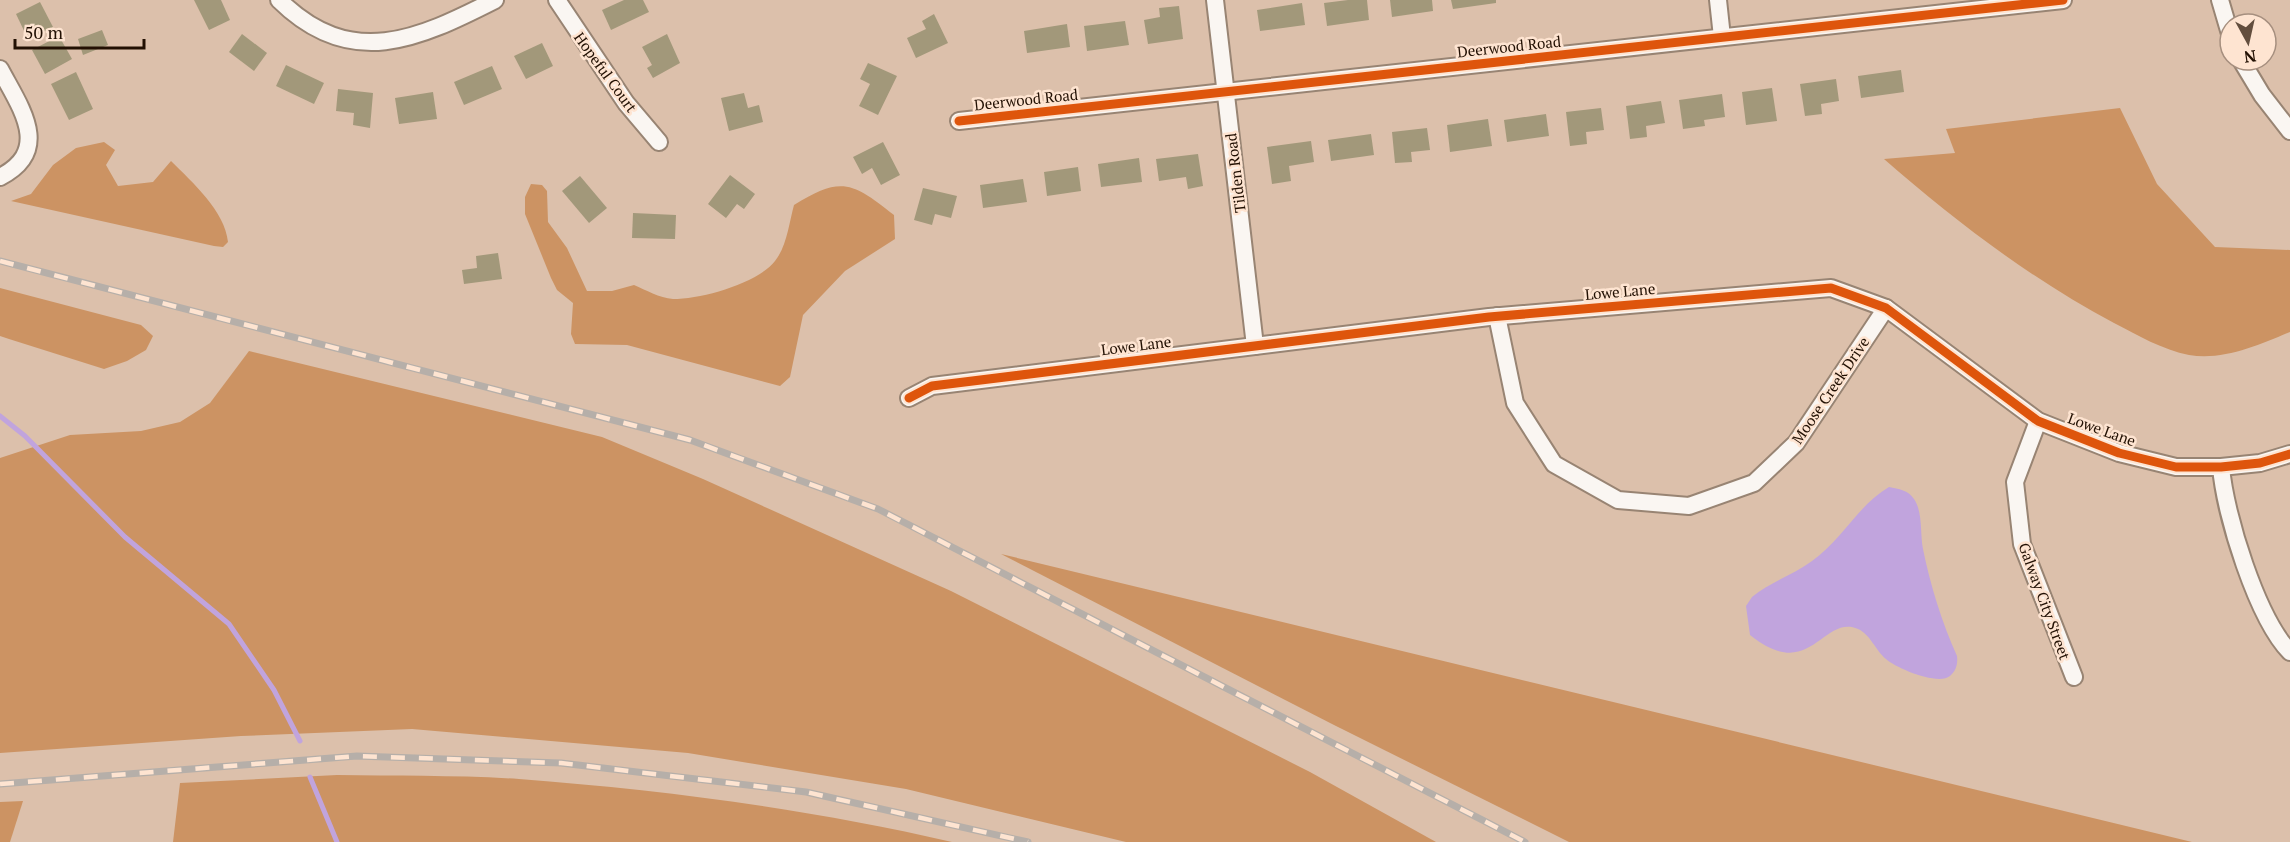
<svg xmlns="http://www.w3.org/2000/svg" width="2290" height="842" font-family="'PT Serif',serif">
	<rect width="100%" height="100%" fill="#dcc0ab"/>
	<g fill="#cc9363">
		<path d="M2120,108L2157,184L2215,247L2290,250V332C2259,345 2223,361 2189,355C2163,350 2137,335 2114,323C2031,279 1955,221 1884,159L1955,153L1946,129Z"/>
		<path d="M104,142L115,150L106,165L118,186L153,182L171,161C192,182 225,211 228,242L223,247L214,246L11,201L31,194L53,165L76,148Z"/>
		<path d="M531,184L542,185L547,191L548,222L567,248L587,291H612L634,285C646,290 659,298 673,299C702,299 758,283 775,261C787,246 789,223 794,205C842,175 853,183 894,215L895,239L845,271L803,315L790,377L780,386L627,345L575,344L571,334L573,303L557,290L551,278L525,214V197Z"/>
		<polygon points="0,288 141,325 153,336 146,350 127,361 104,369 9,339 0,336"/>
		<polygon points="249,351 602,437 703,479 951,591 1310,772 1436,842 1126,842 906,789 688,753 412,729 241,736 0,753 0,458 70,435 141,431 180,422 210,403"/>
		<polygon points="1001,554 2192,842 1569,842 1334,725"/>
		<path d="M337,775C397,776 459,775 519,779C664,790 810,809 952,842H173L180,783Z"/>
		<polygon points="23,801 10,842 0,842 0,802"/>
	</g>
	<path fill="#c1a4dd" d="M1889,487C1899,489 1908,490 1914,499C1923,512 1920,534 1923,549C1930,584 1942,623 1957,656C1958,664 1956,671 1950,676C1938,686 1896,668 1886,659C1876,651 1870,634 1858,629C1822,614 1811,684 1750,635L1746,606L1752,597C1770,582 1793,575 1812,561C1842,540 1858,505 1889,487Z"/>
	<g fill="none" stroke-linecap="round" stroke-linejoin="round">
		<g stroke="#c1a4dd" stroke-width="5">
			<polyline points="0,416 25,436 125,537 229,624 274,690 300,741"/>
			<polyline points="310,777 337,842"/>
		</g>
	</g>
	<g fill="#a2987a">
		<polygon points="194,0 221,0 230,20 209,30"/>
		<polygon points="624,0 643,0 649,12 611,30 602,10"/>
		<polygon points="1348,0 1367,0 1369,20 1327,26 1324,3"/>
		<polygon points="1390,0 1432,0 1433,11 1392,17"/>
		<polygon points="1451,0 1496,0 1496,3 1453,9"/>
		<polygon points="40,2 53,27 28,39 16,14"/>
		<polygon points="1302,3 1305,25 1260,31 1257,10"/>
		<polygon points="1179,6 1183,39 1148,44 1144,20 1160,17 1159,8"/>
		<polygon points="934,14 948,43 916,58 907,38 926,29 922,21"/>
		<polygon points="1125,21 1129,45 1087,51 1084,26"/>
		<polygon points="1067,24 1070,47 1027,53 1024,31"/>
		<polygon points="102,30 108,45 83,55 78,39"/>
		<polygon points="242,34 267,53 254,71 229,52"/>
		<polygon points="667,34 680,63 653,78 647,68 652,65 642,47"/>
		<polygon points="59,36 72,59 45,74 32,50"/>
		<polygon points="542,43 553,66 526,79 514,56"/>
		<polygon points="868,63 897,76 878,115 859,106 870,84 860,79"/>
		<polygon points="286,65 324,83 314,104 276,86"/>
		<polygon points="492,66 502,89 464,105 454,82"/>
		<polygon points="1901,70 1904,92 1861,98 1858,76"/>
		<polygon points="76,72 93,109 69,120 51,84"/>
		<polygon points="1836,79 1839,101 1821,104 1822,114 1805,116 1800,84"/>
		<polygon points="1772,88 1777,121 1746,125 1742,92"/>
		<polygon points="338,89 373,93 370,128 353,125 354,113 336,111"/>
		<polygon points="433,92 437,119 399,124 395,98"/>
		<polygon points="744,93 748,108 759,105 763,122 729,131 721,98"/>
		<polygon points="1722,94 1725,117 1704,120 1705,126 1683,129 1679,100"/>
		<polygon points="1661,101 1665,123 1646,126 1647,137 1630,139 1626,106"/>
		<polygon points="1601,108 1604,130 1586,132 1587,144 1570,146 1566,112"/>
		<polygon points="1546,114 1549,136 1507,142 1504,120"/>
		<polygon points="1488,119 1492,146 1450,152 1447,125"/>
		<polygon points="1427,128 1430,150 1411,152 1412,162 1395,163 1392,132"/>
		<polygon points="1371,134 1374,155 1331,161 1328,140"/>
		<polygon points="1311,141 1314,162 1289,166 1291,181 1272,184 1267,147"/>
		<polygon points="883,142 900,175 881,185 872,168 862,174 853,157"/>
		<polygon points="1198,154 1203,186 1188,189 1186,177 1159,181 1156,159"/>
		<polygon points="1139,158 1142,182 1101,187 1098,164"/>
		<polygon points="1078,167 1081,191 1047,196 1044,172"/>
		<polygon points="730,175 755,194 744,209 737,204 726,218 708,204"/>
		<polygon points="580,176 607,208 589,223 562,191"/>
		<polygon points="1023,179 1027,202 983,208 980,185"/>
		<polygon points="923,188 957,196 951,218 935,214 932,225 914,220"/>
		<polygon points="633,213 676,215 675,239 632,238"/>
		<polygon points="498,253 502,279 464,284 462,270 477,268 476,256"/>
	</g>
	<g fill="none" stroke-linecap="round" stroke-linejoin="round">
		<defs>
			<g id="street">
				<path d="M279,0C351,71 418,39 495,0"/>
				<polyline points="557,0 626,103 659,142"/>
				<polyline points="1215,0 1255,346"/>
				<polyline points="1718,0 1722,37"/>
				<polyline points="2220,0 2230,34"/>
				<polyline points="2241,60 2262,95 2290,131"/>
				<path d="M0,69C20,107 53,150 0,177"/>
				<polyline points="959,121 2063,0"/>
				<polyline points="1497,316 1515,403 1554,464 1618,500 1689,506 1754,483 1796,443 1886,308"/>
				<polyline points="909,398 932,386 1489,317 1831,288 1886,308 2038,421 2119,453 2176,467 2221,467 2260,463 2290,454"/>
				<polyline points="2038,421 2015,482 2022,544 2074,677"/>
				<path d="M2221,467C2225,515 2257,618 2290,652"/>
			</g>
		</defs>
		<use href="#street" stroke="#988473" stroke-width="20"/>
		<use href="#street" stroke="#faf6f2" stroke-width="16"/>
		<defs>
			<g id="rail">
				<polyline points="0,261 690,440 878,509 1525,842"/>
				<polyline points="0,784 357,756 561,763 806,792 1028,842"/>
			</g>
		</defs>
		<use href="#rail" stroke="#b6afa9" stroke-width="7"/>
		<use href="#rail" stroke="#fee4d1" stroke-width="4.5" stroke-dasharray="14" stroke-linecap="butt"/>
		<defs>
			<g id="cycleway">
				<polyline points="959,121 2063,0"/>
				<polyline points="909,398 932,386 1489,317 1831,288 1886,308 2038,421 2119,453 2176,467 2221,467 2260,463 2290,454"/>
			</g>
		</defs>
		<use href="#cycleway" stroke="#fee4d1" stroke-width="13"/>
		<use href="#cycleway" stroke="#de550c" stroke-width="9"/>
	</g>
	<g text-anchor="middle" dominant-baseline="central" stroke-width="5" stroke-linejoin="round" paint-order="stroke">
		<g font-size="15" fill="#221003" stroke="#fee4d1">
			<text transform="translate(1509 46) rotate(-6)">Deerwood Road</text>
			<text transform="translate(606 72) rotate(54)">Hopeful Court</text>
			<text transform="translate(1026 99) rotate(-6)">Deerwood Road</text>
			<text transform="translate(1235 173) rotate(-97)">Tilden Road</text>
			<text transform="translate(1620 291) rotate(-5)">Lowe Lane</text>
			<text transform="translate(1136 345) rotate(-7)">Lowe Lane</text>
			<text transform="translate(1830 390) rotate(-56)">Moose Creek Drive</text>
			<text transform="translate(2102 429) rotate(20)">Lowe Lane</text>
			<text transform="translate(2045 601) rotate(70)">Galway City Street</text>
		</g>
	</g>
	<g transform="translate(2248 42) rotate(172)"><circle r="28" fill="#fee4d1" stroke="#a68f7f" stroke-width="1.5"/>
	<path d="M0-4.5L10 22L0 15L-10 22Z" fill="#634e3e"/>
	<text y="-9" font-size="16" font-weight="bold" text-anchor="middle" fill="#221003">N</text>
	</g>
	<path d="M15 39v9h129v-9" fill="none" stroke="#221003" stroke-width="3"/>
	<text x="24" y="39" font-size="18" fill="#221003" stroke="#fee4d1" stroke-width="4.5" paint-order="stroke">50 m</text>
</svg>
